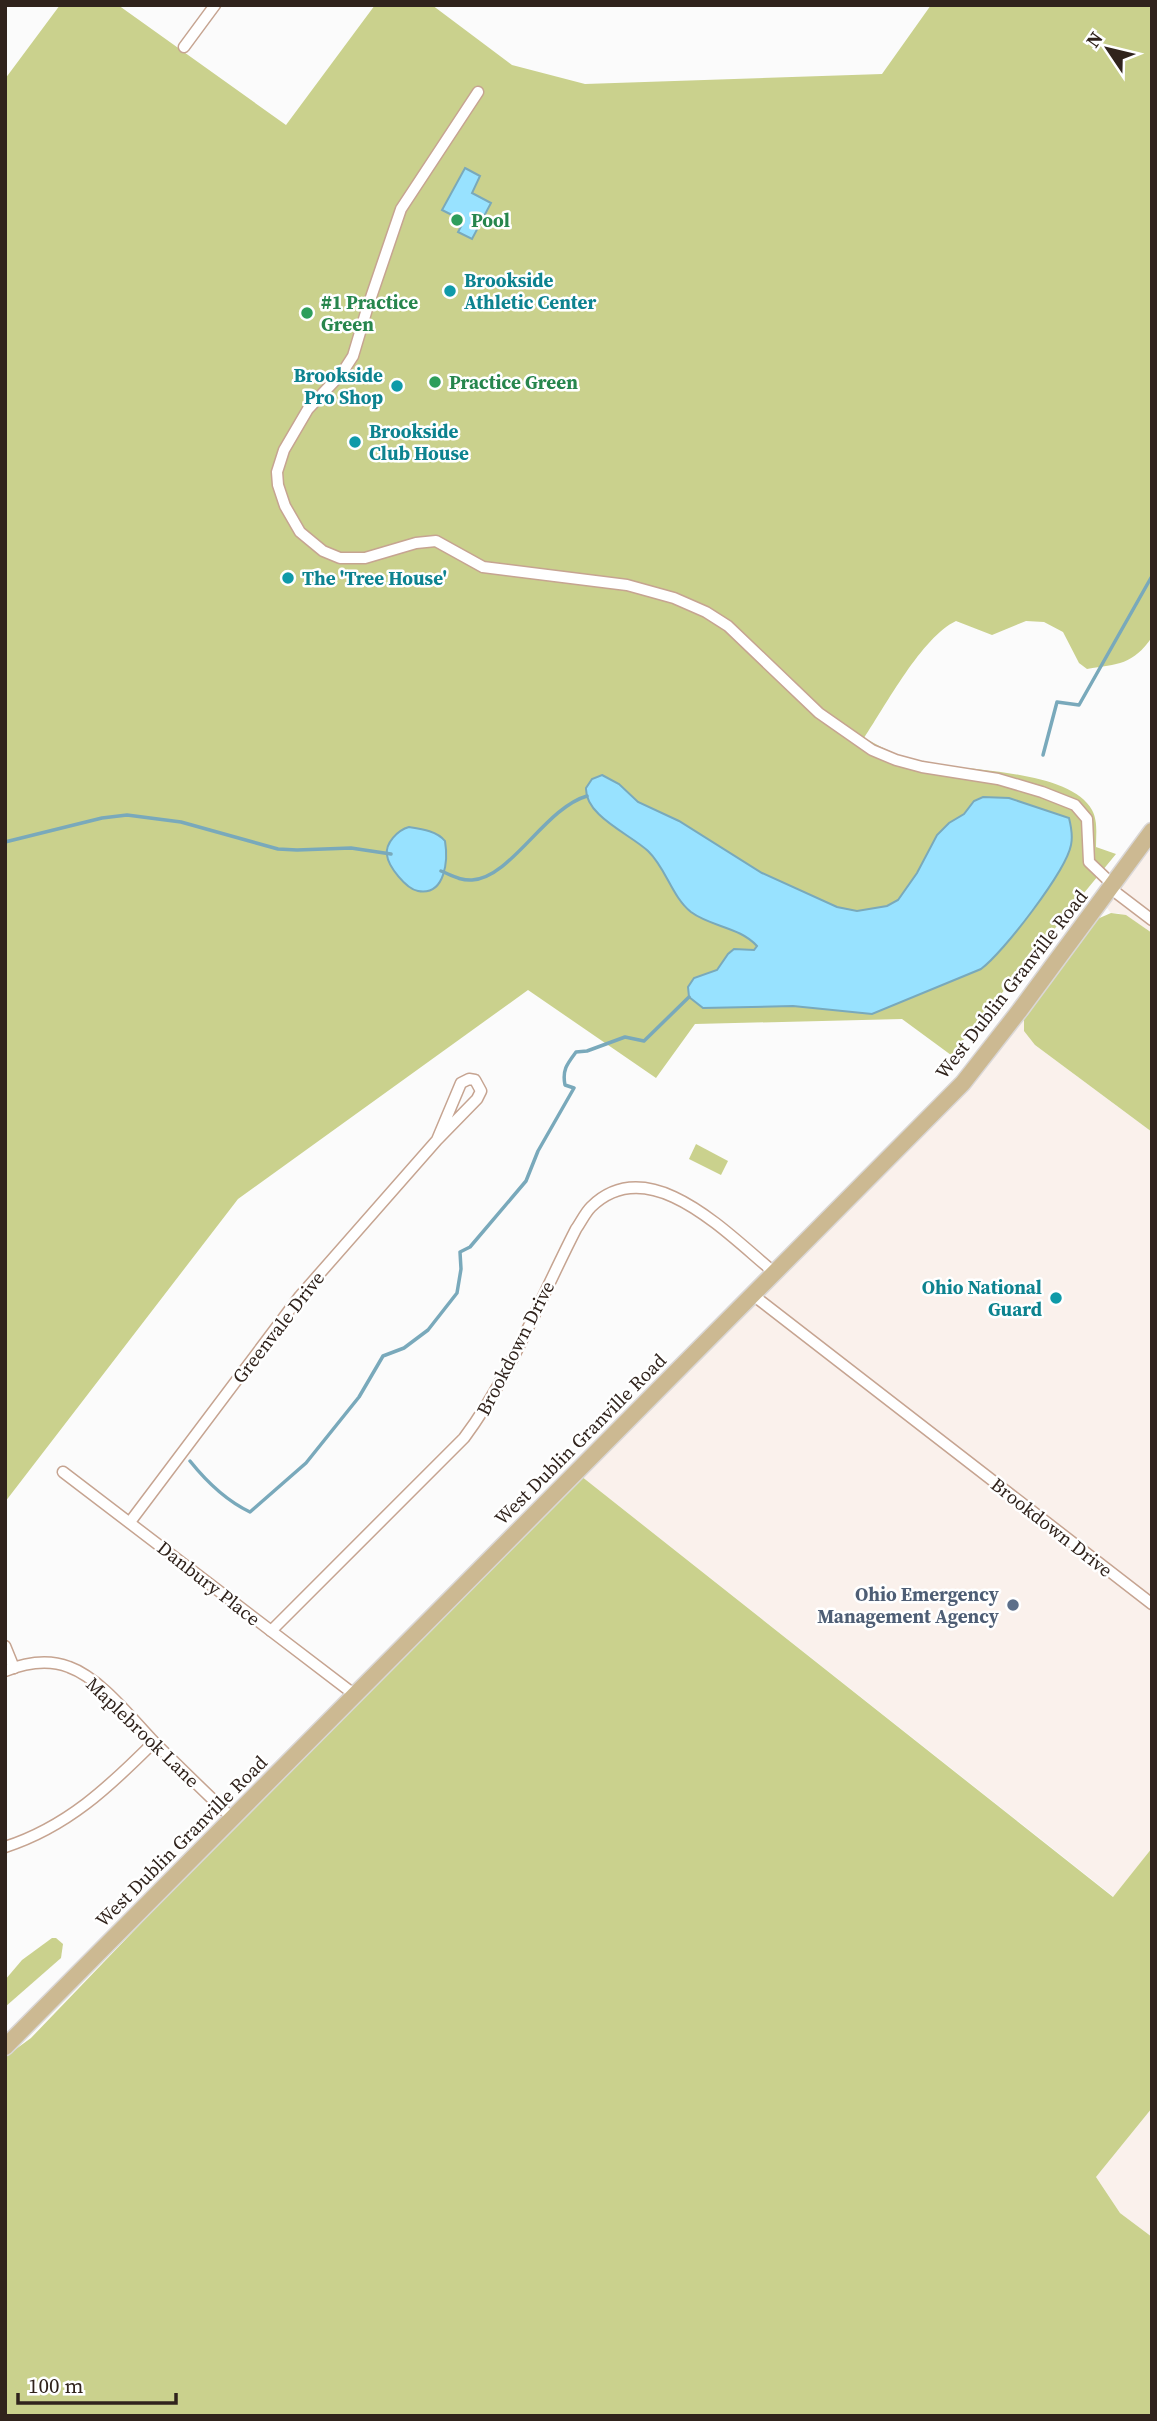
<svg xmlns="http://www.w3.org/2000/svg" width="1157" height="2421" font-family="'Source Serif 4',serif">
	<rect width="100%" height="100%" fill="#fbfbfb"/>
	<g fill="#faf1ec">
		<polygon points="1152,829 1152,933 1133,920 1118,913 1111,913 1100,898"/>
		<polygon points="1024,1014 1035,1045 1152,1132 1152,1848 1114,1897 581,1476"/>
		<polygon points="1152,2108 1152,2237 1120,2213 1096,2177"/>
	</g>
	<g fill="#cad18d">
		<path d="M60,5H118L286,125L375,5H432L512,65L585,84L882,74L931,5H1152V637C1133,665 1118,664 1087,669L1079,663L1063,632L1044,622L1026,621L992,635L956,621C922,637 886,705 864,738C885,749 906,760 929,764C969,770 1071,771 1092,810C1098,821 1096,834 1096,847L1116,854L951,1055L902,1019L695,1024L656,1078L528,990L238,1199L5,1502V79Z"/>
		<polygon points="1111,913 1126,915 1152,933 1152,1132 1035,1045 1024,1031 1024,1014 1095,920"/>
		<polygon points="696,1144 728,1161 721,1175 689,1159"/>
		<polygon points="581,1476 1113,1897 1152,1848 1152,2108 1096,2177 1120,2213 1152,2237 1152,2416 5,2416 5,2057 31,2038 221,1840"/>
		<polygon points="52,1938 56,1938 63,1944 61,1958 5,2007 5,1980 22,1960"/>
	</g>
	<g fill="#98e2ff" stroke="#79a9bb" stroke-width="2">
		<polygon points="465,168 480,176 472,193 491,203 472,239 458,232 464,221 442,210"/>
		<path d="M602,775L619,784L638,802L679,821L762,873L837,907L857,911L887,906L898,900L917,873L937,835L949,823L964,814L974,801L983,797L1009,798L1069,818C1071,826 1073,836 1071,845C1066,871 1003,953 981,969L872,1014L793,1006L703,1008L689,997L688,987L694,978L717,970L728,954L734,949L754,950L757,946C740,927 711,927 691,912C672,897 666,868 648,851C630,834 585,816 586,788L592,779Z"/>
		<path d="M409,827C422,829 437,831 445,841C448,859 446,896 418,891C406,889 388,866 387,855C385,843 398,830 409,827Z"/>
	</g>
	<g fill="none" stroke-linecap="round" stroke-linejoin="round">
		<g stroke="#79a9bb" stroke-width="3.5">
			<polyline points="1043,755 1057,702 1079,705 1152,576"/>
			<polyline points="5,842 102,818 127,815 181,822 278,849 297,850 351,848 391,854"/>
			<path d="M441,871C451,875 461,881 472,880C511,878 545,808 587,796"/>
			<path d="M190,1461C206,1481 227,1501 250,1512L306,1463L359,1397L383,1356L404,1348L428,1330L457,1293L461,1269L460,1252L470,1247L526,1181L538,1151L574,1088L565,1085C562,1070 567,1064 576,1052L587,1051L625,1037L644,1041L689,997"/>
		</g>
		<defs>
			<g id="street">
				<polyline points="184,47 215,5"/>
				<polyline points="478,92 401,209 367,309 353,356 342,373 308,409 284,450 277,472 278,485 285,506 300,532 323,551 340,558 365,558 416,543 436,541 483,567 627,585 674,598 706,612 728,626 819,713 872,750 896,760 922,767 998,779 1042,792 1075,805 1087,819 1089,862 1113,885"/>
				<polyline points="1110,888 1152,920"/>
				<polyline points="753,1295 1152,1604"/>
				<polyline points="63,1472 355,1695"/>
				<polyline points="130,1522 300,1296 437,1140 461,1083 469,1079 475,1080 481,1091 477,1099 437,1140"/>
				<path d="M271,1631L464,1438C511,1375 540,1299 576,1229C581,1222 585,1213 591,1207C650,1149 729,1236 775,1273"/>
				<polyline points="5,1646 14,1668"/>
				<path d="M5,1671C25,1663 48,1659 69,1667C100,1678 131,1718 154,1742C180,1768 206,1793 232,1818"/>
				<path d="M5,1847C67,1827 109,1787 154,1742"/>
			</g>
			<polyline id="primary" points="5,2047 963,1083 1020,1010 1152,831"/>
		</defs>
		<use href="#street" stroke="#c6a491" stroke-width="13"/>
		<use href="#primary" stroke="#dad7d6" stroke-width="19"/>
		<use href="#street" stroke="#fff" stroke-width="10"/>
		<use href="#primary" stroke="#ccb992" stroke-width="16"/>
	</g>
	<g fill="#2e9e5b" stroke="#fff" stroke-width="2.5">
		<circle cx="457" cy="220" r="7"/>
		<circle cx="307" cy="313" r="7"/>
		<circle cx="435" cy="382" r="7"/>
	</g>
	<g fill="#0f9aa8" stroke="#fff" stroke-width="2.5">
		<circle cx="450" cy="291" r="7"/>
		<circle cx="397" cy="386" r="7"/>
		<circle cx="355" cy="442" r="7"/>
		<circle cx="288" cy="578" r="7"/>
		<circle cx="1056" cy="1298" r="7"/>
	</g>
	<circle fill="#5c6f8a" stroke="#fff" stroke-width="2.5" cx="1013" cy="1605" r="7"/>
	<g text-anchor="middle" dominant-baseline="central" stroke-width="5" stroke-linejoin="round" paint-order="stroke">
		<g font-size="19" font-weight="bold" fill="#27864d" stroke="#fff" text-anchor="start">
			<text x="471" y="220">Pool</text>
			<text x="321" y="302">#1 Practice<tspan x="321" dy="22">Green</tspan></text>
			<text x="449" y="382">Practice Green</text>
		</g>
		<g font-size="19" font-weight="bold" fill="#0d838f" stroke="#fff" text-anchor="start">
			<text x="464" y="280">Brookside<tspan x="464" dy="22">Athletic Center</tspan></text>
			<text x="383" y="375" text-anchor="end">Brookside<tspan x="383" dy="22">Pro Shop</tspan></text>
			<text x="369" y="431">Brookside<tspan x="369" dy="22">Club House</tspan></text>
			<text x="302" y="578">The 'Tree House'</text>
			<text x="1042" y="1287" text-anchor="end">Ohio National<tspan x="1042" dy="22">Guard</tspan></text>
		</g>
		<g font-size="19" fill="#30231c" stroke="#fff">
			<text transform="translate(1011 984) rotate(-52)">West Dublin Granville Road</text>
			<text transform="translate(278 1327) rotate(-52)">Greenvale Drive</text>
			<text transform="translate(515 1348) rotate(-63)">Brookdown Drive</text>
			<text transform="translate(580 1439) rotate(-45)">West Dublin Granville Road</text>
			<text transform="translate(1052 1527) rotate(38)">Brookdown Drive</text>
			<text transform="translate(209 1583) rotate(38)">Danbury Place</text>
			<text transform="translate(143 1732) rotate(44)">Maplebrook Lane</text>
			<text transform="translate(181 1841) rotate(-45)">West Dublin Granville Road</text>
		</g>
		<g font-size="19" font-weight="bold" fill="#4e5e75" stroke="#fff" text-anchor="end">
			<text x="999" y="1594">Ohio Emergency<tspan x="999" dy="22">Management Agency</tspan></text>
		</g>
	</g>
	<rect width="1157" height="2421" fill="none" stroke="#30231c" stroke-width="14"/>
	<g transform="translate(1108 49) rotate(305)" stroke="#ffffff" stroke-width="5" paint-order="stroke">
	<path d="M0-5L12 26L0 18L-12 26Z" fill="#30231c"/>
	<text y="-10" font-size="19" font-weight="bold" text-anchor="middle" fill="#30231c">N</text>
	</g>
	<path d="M18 2393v10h158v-10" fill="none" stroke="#30231c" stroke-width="3.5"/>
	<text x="28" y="2393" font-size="21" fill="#30231c" stroke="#ffffff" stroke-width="5" paint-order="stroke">100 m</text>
</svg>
